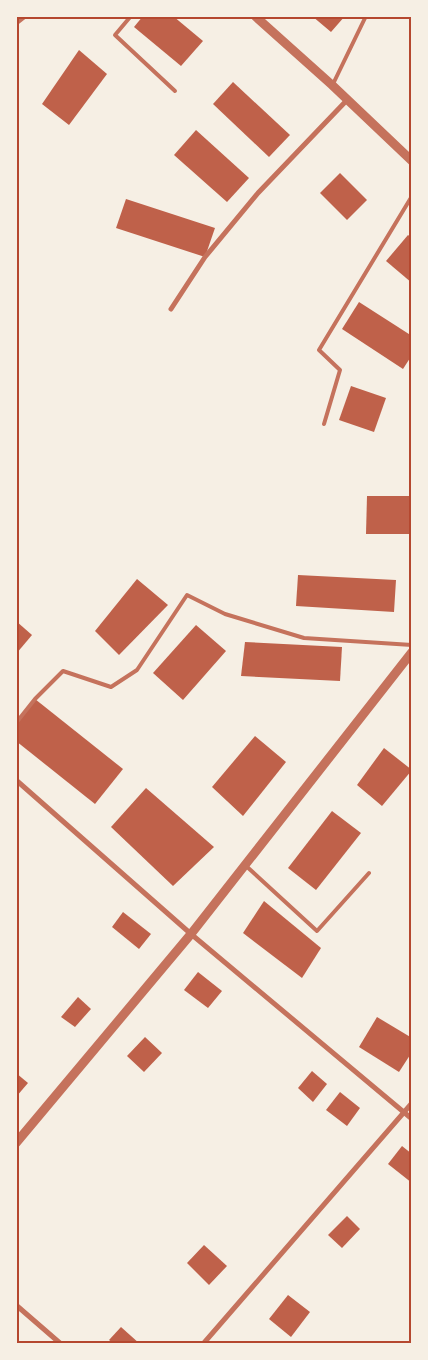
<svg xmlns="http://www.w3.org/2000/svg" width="428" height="1360" font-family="Raleway,sans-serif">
	<rect width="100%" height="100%" fill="#f6efe4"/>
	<g fill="#bf614a">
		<polygon points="143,16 173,16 203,41 181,66 134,27"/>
		<polygon points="312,16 345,16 331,32"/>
		<polygon points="79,50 107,74 69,125 42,104"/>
		<polygon points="233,82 290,135 269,157 213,104"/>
		<polygon points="196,130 249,178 227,202 174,155"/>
		<polygon points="340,173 367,200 347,220 320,193"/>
		<polygon points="126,199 215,228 205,257 116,228"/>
		<polygon points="408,235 412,238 412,283 386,261"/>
		<polygon points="359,302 412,336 412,355 403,369 342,329"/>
		<polygon points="351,386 386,398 374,432 339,420"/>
		<polygon points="367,496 412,496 412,534 366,534"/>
		<polygon points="298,575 396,580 394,612 296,606"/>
		<polygon points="137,579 168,605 119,655 95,631"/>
		<polygon points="16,621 32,635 16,654"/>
		<polygon points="196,625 226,651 183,700 153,673"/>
		<polygon points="245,642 342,647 340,681 241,676"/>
		<polygon points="35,699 123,769 95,804 16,741 16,723"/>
		<polygon points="255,736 286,762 243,816 212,787"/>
		<polygon points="384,748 412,770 382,806 357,785"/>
		<polygon points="146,788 214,847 173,886 111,827"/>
		<polygon points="332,811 361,833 316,890 288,868"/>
		<polygon points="264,901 321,948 302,978 243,933"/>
		<polygon points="123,912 151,934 139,949 112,927"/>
		<polygon points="198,972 222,991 208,1008 184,990"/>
		<polygon points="78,997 91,1009 75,1027 61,1017"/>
		<polygon points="377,1017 412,1038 412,1052 399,1072 359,1047"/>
		<polygon points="145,1037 162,1053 144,1072 127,1056"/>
		<polygon points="312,1071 327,1084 313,1102 298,1088"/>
		<polygon points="16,1073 28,1083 16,1097"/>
		<polygon points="340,1092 360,1108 347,1126 326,1110"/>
		<polygon points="402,1146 412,1154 412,1183 388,1164"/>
		<polygon points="347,1216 360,1229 342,1248 328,1235"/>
		<polygon points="204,1245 227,1266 209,1285 187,1263"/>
		<polygon points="288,1295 310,1312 291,1337 269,1319"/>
		<polygon points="121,1327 140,1344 114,1344 109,1340"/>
	</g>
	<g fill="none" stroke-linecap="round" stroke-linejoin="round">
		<g stroke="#c5725c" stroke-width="4">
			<polyline points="131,16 115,35 175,91"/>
			<polyline points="333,84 366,16"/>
			<polyline points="324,424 340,370 319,350 412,196"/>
			<polyline points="16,723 35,699 63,671 111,687 137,670 187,595 225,614 304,638 412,645"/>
			<polyline points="245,865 317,931 369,873"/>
		</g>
		<g stroke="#c5725c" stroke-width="5">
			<polyline points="16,23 25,16"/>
			<polyline points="171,309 205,257 258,193 348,99"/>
			<polyline points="16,780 191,934 412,1119"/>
			<polyline points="16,1305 61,1344"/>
			<polyline points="203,1344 412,1103"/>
		</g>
		<g stroke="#c5725c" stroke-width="9">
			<polyline points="255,16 332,85 412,161"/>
			<polyline points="16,1143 191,934 412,652"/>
		</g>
	</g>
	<rect width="428" height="1360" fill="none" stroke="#f6efe4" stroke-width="35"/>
	<rect x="18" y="18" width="392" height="1324" fill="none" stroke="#b5482f" stroke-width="2"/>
</svg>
